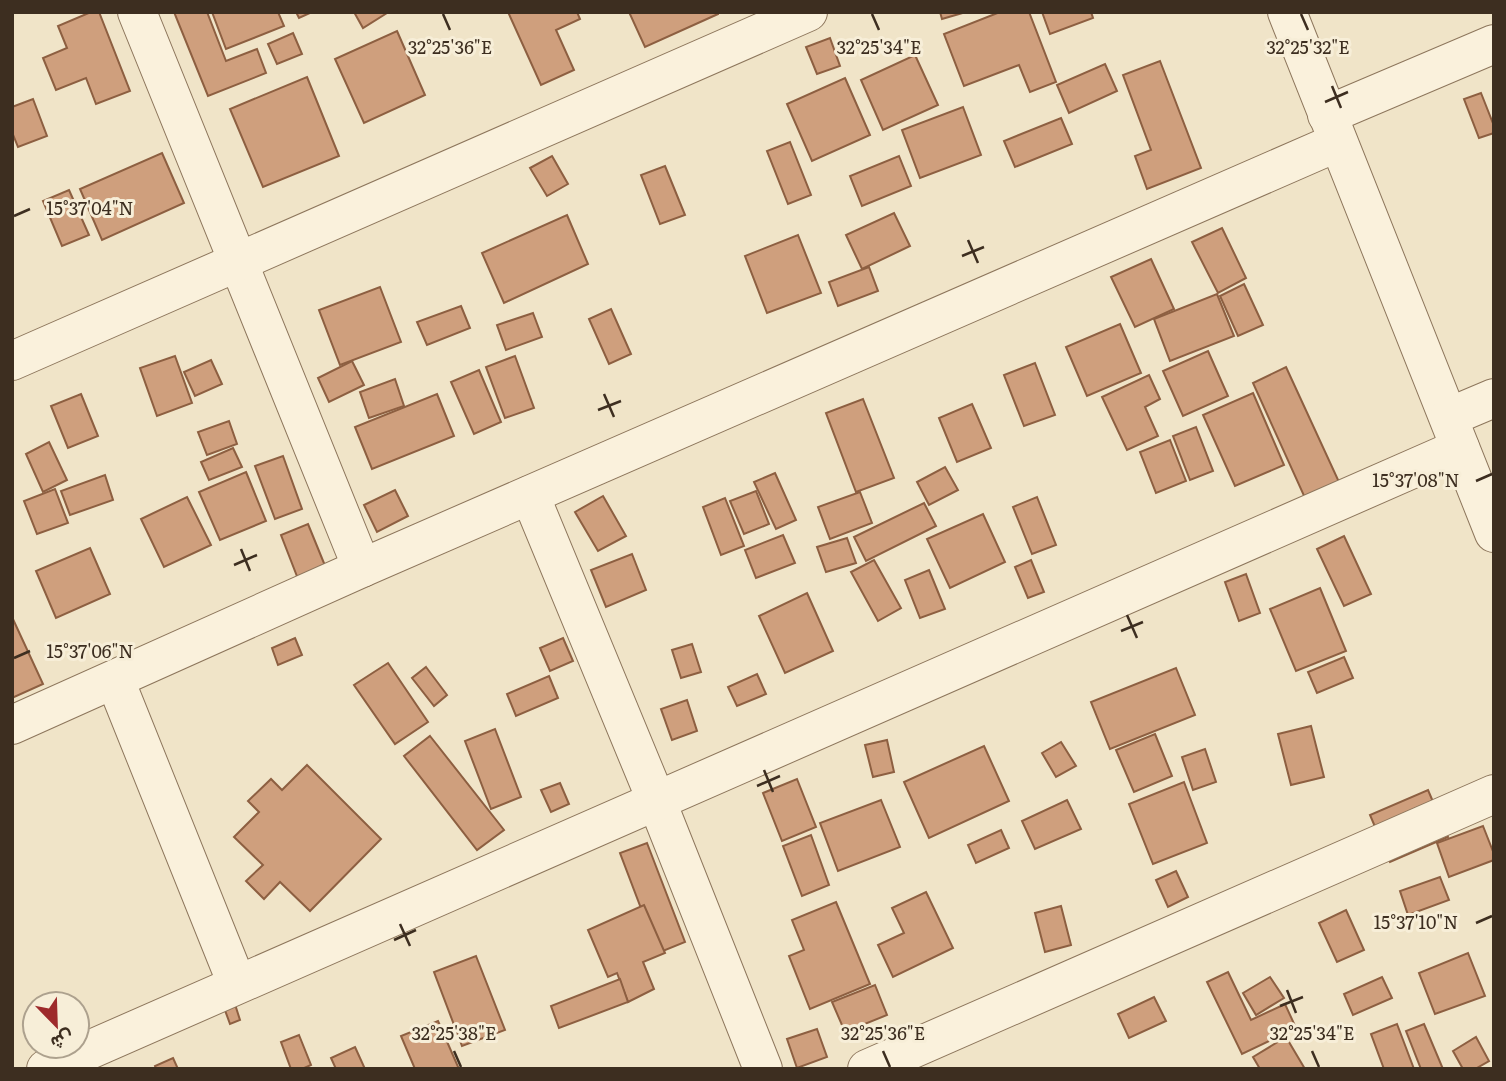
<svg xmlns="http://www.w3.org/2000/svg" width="1506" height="1081" font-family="Literata,Vazirmatn,serif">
	<rect width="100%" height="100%" fill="#f0e4c8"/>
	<g fill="#cf9f7d" stroke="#8d5f41" stroke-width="2">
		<polygon points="91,12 99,12 130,91 96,104 86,78 56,90 43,58 67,48 58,26"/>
		<polygon points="174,12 207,12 226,61 257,49 266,73 208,96"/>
		<polygon points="212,12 278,12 284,26 226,49"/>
		<polygon points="296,12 312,12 299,18"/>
		<polygon points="354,12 387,12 387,13 363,28"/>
		<polygon points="508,12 577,12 580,19 556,30 574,70 541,85"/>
		<polygon points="629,12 718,12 718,14 645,47"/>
		<polygon points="940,12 966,12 942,19"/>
		<polygon points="1000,12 1029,12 1056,82 1030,92 1019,65 964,86 944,34"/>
		<polygon points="1042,12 1091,12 1093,18 1050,34"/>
		<polygon points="397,31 425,95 364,123 335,59"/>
		<polygon points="293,33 302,54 277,64 268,44"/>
		<polygon points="830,38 840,66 817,74 806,47"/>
		<polygon points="915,55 938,105 883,130 861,80"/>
		<polygon points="1160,61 1201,168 1147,189 1135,156 1151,150 1123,75"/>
		<polygon points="1105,64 1117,91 1069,113 1057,85"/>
		<polygon points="307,77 339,156 263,187 230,109"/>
		<polygon points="845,78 870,135 812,161 787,104"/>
		<polygon points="1481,93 1494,126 1494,133 1479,138 1464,99"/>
		<polygon points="33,99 47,136 18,147 12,132 12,107"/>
		<polygon points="963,107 981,155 920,178 902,130"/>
		<polygon points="1061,118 1072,144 1015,167 1004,141"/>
		<polygon points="790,142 811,195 788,204 767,151"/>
		<polygon points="162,153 184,203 102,240 80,189"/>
		<polygon points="552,156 568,184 547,196 530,168"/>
		<polygon points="899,156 911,186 862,206 850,176"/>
		<polygon points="665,166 685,215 660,224 641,175"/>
		<polygon points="69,190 89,235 62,246 43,201"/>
		<polygon points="894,213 910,246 862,269 846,235"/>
		<polygon points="567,215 588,264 504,303 482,253"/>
		<polygon points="1222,228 1246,278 1218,293 1192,242"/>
		<polygon points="798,235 821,293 767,313 745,256"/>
		<polygon points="1151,259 1174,309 1135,327 1111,277"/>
		<polygon points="869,267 878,291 838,306 829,282"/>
		<polygon points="1244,284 1263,325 1238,336 1220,296"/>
		<polygon points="380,287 401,342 340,365 319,310"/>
		<polygon points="1217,294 1234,336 1170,361 1154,319"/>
		<polygon points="461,306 470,328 427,345 417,322"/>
		<polygon points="611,309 631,354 609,364 589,319"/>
		<polygon points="533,313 542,337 506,350 497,325"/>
		<polygon points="1120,324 1141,373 1087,396 1066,347"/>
		<polygon points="1208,351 1228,396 1183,416 1163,371"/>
		<polygon points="175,356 192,403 157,416 140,368"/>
		<polygon points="515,356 534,408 505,418 486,367"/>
		<polygon points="211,360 222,384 195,396 184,372"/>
		<polygon points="352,361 364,385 329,402 318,378"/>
		<polygon points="1035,363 1055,415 1024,426 1004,375"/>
		<polygon points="1286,367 1339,482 1305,498 1253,383"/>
		<polygon points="479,370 501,422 474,434 451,382"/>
		<polygon points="1149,375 1160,399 1145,407 1158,436 1127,450 1102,397"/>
		<polygon points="395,379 404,406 369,418 360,392"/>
		<polygon points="1253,393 1284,465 1235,486 1203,415"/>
		<polygon points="81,394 98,436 68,448 51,406"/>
		<polygon points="437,394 454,436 372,469 355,427"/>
		<polygon points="863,399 894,478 856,492 826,413"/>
		<polygon points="972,404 991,448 957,462 939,418"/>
		<polygon points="229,421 237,444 207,455 198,432"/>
		<polygon points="1196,427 1213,471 1190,480 1173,436"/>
		<polygon points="1170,440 1186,481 1156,493 1140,452"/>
		<polygon points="49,442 67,480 43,492 26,454"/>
		<polygon points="233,448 242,467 209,480 201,462"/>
		<polygon points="283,456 302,509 275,519 255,466"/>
		<polygon points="945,467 958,490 929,505 917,482"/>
		<polygon points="246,472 266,521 220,540 199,492"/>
		<polygon points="775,473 796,520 776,529 754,482"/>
		<polygon points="105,475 113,500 70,515 61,491"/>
		<polygon points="55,489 68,523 37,534 24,501"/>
		<polygon points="395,490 408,516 377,532 364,505"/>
		<polygon points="756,491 769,524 744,534 730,501"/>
		<polygon points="860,492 872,523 830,539 818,507"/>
		<polygon points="603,496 626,536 598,551 575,512"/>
		<polygon points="187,497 211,545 164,567 141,519"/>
		<polygon points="1037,497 1056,545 1032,554 1013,507"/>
		<polygon points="725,498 744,546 721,555 703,507"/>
		<polygon points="924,503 936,526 866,561 854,537"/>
		<polygon points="983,514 1005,562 950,588 927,539"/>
		<polygon points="308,524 328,573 300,584 281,535"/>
		<polygon points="783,535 795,563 756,578 745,550"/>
		<polygon points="1344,536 1371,594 1344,606 1317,549"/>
		<polygon points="847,538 856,563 826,572 817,547"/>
		<polygon points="90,548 110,594 56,618 36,571"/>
		<polygon points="632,554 646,590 606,607 591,570"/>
		<polygon points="874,560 901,608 878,621 851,572"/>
		<polygon points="1031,560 1044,592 1028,598 1015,567"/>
		<polygon points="929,570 945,609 920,618 905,580"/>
		<polygon points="1246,574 1260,613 1239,621 1225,582"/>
		<polygon points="1320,588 1346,651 1296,671 1270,609"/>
		<polygon points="807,593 833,651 785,673 759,616"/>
		<polygon points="12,617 43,684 12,698"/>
		<polygon points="295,638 302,655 278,665 272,648"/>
		<polygon points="563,638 573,661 550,671 540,648"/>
		<polygon points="692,644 701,672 681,678 672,650"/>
		<polygon points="1344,657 1353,678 1317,693 1308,672"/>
		<polygon points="388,663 428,722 395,744 354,685"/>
		<polygon points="426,667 447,695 434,706 412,678"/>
		<polygon points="1176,668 1195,715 1110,749 1091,702"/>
		<polygon points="757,674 766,694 737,706 728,687"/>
		<polygon points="549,676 558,698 516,716 507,694"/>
		<polygon points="687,700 697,731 672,740 661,709"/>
		<polygon points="1311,726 1324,777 1291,785 1278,734"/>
		<polygon points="495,729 521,797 491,809 465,741"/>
		<polygon points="1155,734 1172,776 1134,792 1116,750"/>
		<polygon points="430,736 504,830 477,850 404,756"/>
		<polygon points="887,740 894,772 873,777 865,745"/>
		<polygon points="1061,742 1076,766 1056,777 1042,753"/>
		<polygon points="984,746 1009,801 929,838 904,782"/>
		<polygon points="1205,749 1216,782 1193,790 1182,757"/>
		<polygon points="307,765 381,839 310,911 280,882 264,899 246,881 263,865 234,837 259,812 248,801 271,779 282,790"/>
		<polygon points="797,779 816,827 782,841 763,793"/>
		<polygon points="1184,782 1207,843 1153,864 1129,804"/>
		<polygon points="560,783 569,804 551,812 541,790"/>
		<polygon points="1428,790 1448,837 1390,862 1370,815"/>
		<polygon points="881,800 900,847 838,871 820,823"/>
		<polygon points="1067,800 1081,829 1035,849 1022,821"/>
		<polygon points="1483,826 1494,854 1494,860 1449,877 1437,843"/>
		<polygon points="1001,830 1009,848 976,863 968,845"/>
		<polygon points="811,835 829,885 802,896 783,846"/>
		<polygon points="647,843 685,942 658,953 620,853"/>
		<polygon points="1176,871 1188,897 1168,907 1156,880"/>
		<polygon points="1440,877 1449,900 1408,915 1400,891"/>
		<polygon points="926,892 953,948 893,977 878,945 904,933 892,908"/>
		<polygon points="836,902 870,984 810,1009 789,956 804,950 792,920"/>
		<polygon points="644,905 665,953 643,962 654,989 628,1002 617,973 608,977 588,930"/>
		<polygon points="1061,906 1071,945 1045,952 1035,913"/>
		<polygon points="1346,910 1364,950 1337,962 1319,923"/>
		<polygon points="1468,953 1485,996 1435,1014 1419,973"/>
		<polygon points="476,956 505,1030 462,1046 434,972"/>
		<polygon points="1228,972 1251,1020 1285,1004 1296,1028 1242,1054 1207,982"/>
		<polygon points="1270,977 1284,998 1256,1015 1243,993"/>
		<polygon points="1382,977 1392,998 1353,1015 1344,994"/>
		<polygon points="620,979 628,1002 559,1028 551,1006"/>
		<polygon points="875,985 887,1015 845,1032 832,1002"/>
		<polygon points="1154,997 1166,1021 1129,1038 1118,1014"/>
		<polygon points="233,998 240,1020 230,1024 222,1002"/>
		<polygon points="438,1021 459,1069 415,1069 401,1036"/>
		<polygon points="1397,1024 1414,1069 1384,1069 1371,1034"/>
		<polygon points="1424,1024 1443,1069 1421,1069 1406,1031"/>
		<polygon points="817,1029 827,1057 797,1068 787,1039"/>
		<polygon points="299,1035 311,1065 302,1069 291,1069 281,1042"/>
		<polygon points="1286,1037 1305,1069 1260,1069 1253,1057"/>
		<polygon points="1476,1037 1489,1061 1475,1069 1463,1069 1453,1051"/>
		<polygon points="355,1047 365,1069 336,1069 331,1058"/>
		<polygon points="173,1058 178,1069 156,1069 155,1066"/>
	</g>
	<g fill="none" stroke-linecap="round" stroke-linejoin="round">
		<defs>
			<g id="street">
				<polyline points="137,12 362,568"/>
				<polyline points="1287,12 1494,533"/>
				<polyline points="1327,115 1494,44"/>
				<polyline points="12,361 808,12"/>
				<polyline points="1449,417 1494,398"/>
				<polyline points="530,495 657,802 763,1069"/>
				<polyline points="115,680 237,984"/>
				<polyline points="12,725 362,568 1338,142"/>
				<polyline points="46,1069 1460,448"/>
				<polyline points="867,1069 1494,794"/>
			</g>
		</defs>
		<use href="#street" stroke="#8d765c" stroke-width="40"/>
		<use href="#street" stroke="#faf1dc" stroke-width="38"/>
	</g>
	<path fill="none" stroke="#3d2e20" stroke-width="2.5" d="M443,14L450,30M872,14L879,30M1301,14L1308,30M1332,86L1341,108M1325,102L1348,92M14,216L30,209M968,240L978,263M962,256L984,247M604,394L614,417M598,410L621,401M1476,481L1492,474M241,549L250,571M234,565L257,555M1127,615L1137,638M1121,631L1143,622M14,658L30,651M764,770L773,792M757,786L780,776M1476,923L1492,916M400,924L410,946M394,940L416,930M1287,990L1296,1013M1280,1006L1303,997M454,1051L461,1067M883,1051L890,1067M1312,1051L1319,1067"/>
	<g font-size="18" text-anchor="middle" fill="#3d2e20" stroke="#f7eed8" stroke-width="6" stroke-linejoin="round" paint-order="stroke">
		<text x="450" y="54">32°25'36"E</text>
		<text x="879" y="54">32°25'34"E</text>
		<text x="1308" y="54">32°25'32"E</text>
		<text x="90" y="215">15°37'04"N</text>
		<text x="1416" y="487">15°37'08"N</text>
		<text x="90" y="658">15°37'06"N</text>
		<text x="1416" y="929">15°37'10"N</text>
		<text x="454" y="1040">32°25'38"E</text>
		<text x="883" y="1040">32°25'36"E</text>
		<text x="1312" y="1040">32°25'34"E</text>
	</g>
	<rect width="1506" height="1081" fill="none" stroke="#3d2e20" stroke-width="28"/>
	<g transform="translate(56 1025) rotate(157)"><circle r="33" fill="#f7eed8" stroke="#ada18e" stroke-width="2"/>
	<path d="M0-5L12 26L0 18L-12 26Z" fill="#9e2a2b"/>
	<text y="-10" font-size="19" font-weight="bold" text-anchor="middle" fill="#3d2e20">ش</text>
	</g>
</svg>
